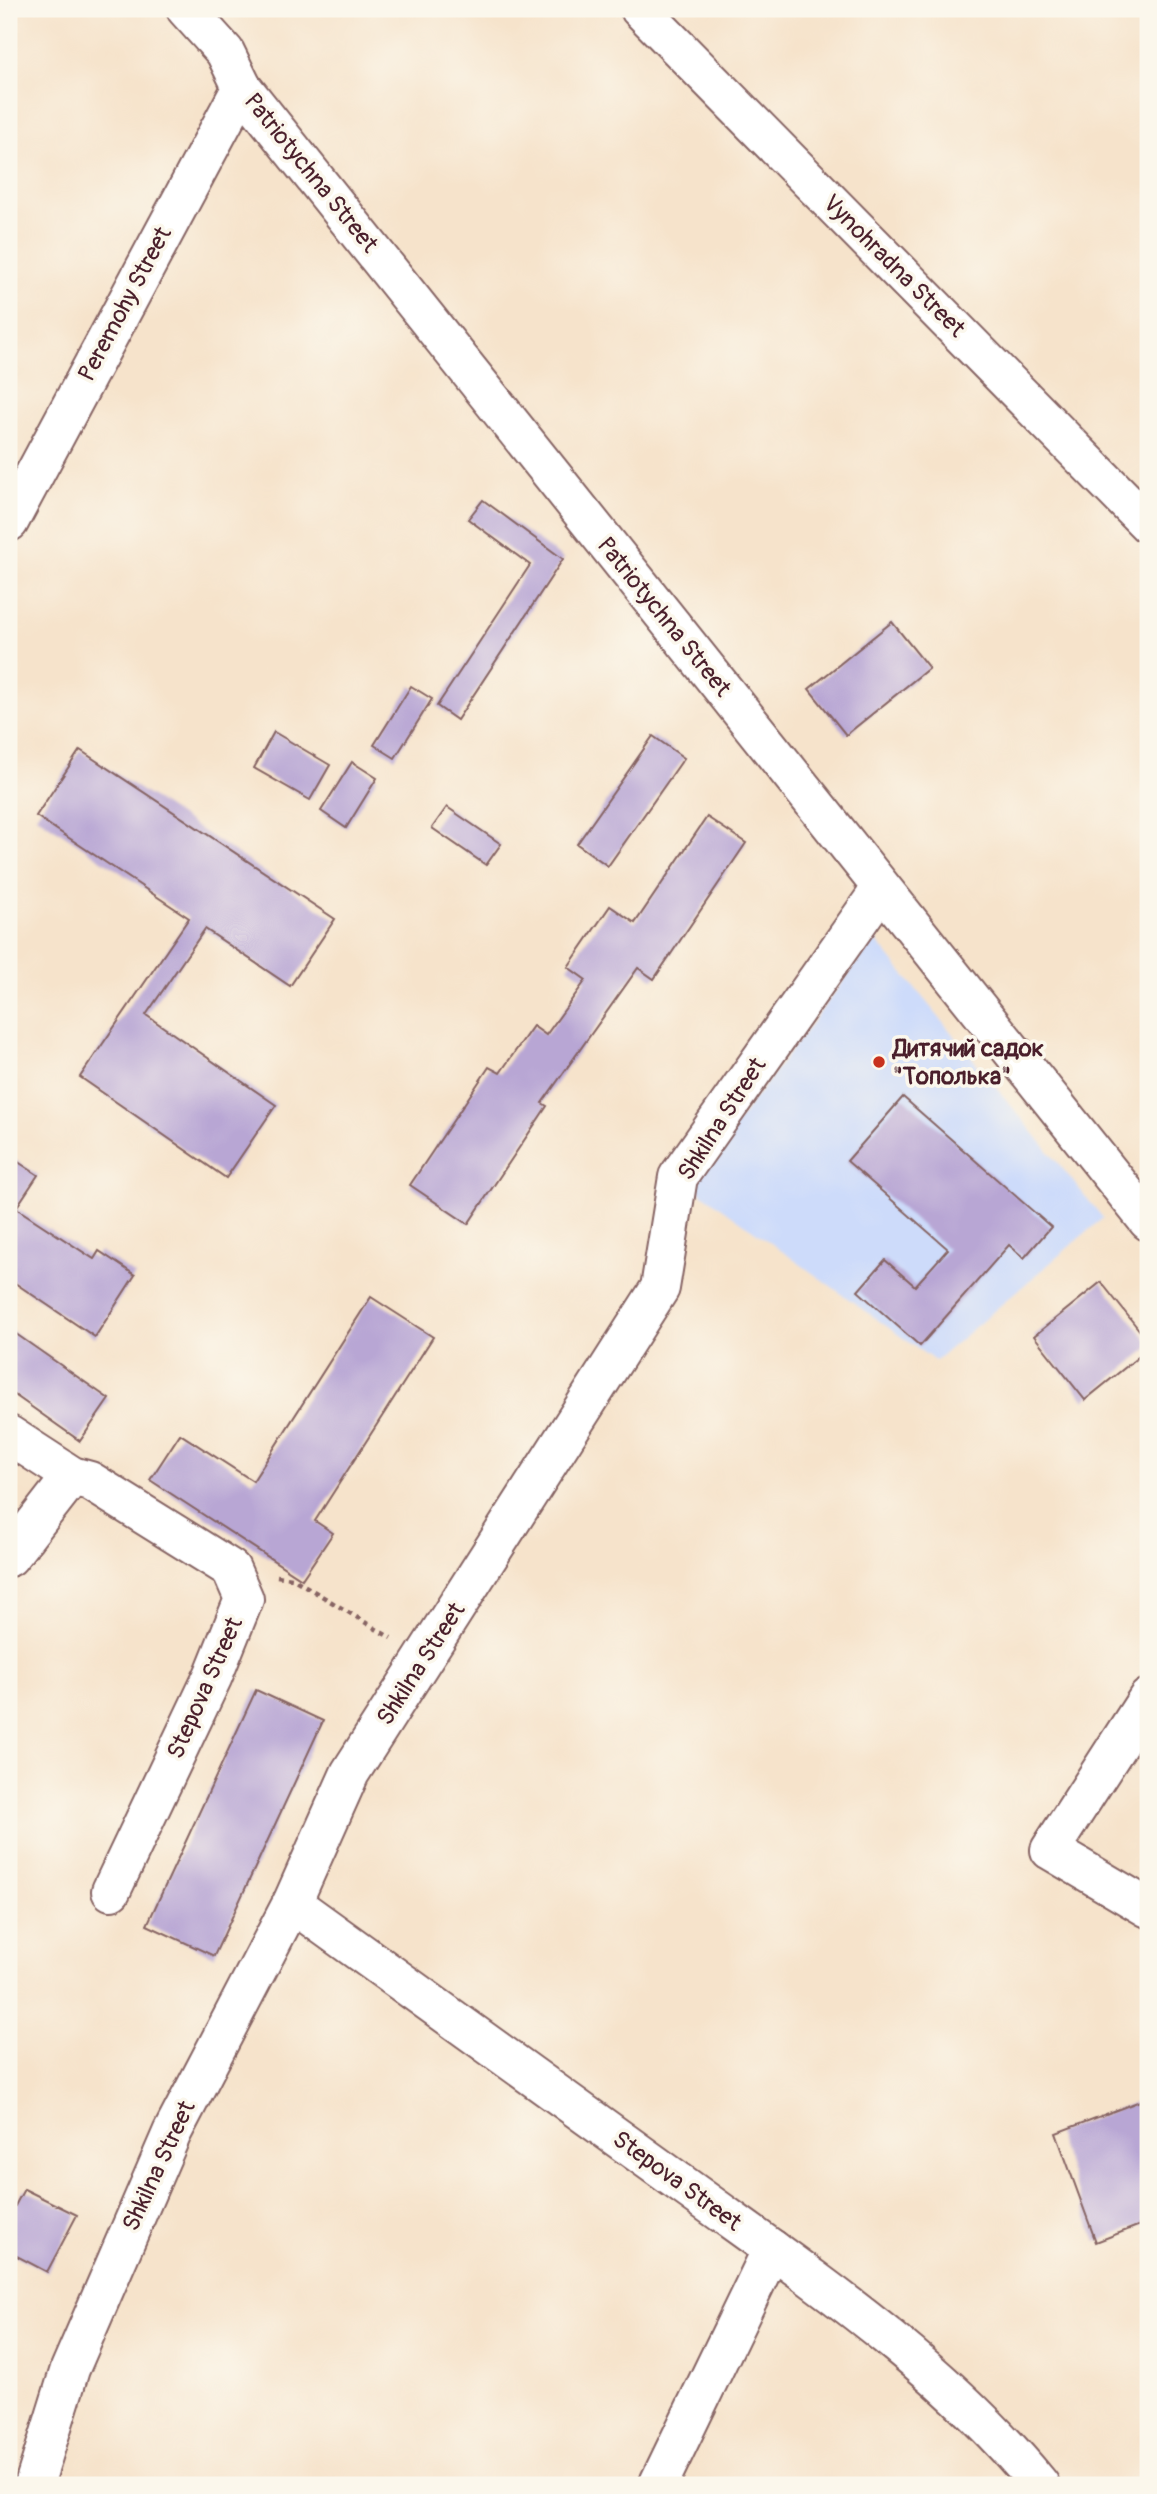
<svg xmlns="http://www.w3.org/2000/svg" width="1157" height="2494" font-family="Pangolin,sans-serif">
	<rect width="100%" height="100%" fill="#fbf7ec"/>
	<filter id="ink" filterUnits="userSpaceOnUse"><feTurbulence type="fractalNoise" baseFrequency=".0143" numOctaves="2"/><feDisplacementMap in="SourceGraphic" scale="14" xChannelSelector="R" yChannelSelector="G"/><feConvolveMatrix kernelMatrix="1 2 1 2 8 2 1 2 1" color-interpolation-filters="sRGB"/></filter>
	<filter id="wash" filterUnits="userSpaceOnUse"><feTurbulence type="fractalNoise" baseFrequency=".00686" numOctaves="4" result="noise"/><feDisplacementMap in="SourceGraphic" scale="28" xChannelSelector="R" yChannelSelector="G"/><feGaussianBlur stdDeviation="1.57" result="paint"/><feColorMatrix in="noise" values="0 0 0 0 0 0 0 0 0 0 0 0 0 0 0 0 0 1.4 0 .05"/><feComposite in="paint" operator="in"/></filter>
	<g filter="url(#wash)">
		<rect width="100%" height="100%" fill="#f6e3cb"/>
		<polygon fill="#cddbfa" points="875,939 1103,1218 935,1361 690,1185"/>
		<g id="blocks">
			<g fill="#b8a6d4">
				<polygon points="483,500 563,559 457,720 437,706 530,565 468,519"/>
				<polygon points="892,622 929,668 846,735 809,689"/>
				<polygon points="411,686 432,699 395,758 374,745"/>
				<polygon points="274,732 330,765 310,800 254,768"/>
				<polygon points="653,736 684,758 608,866 577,844"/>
				<polygon points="80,750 335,919 290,986 205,929 146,1015 276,1105 226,1178 80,1077 189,918 36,816"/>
				<polygon points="352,762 377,778 346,828 321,811"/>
				<polygon points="447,807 501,844 486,865 432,828"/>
				<polygon points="707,817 746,843 654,979 638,968 542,1103 547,1106 468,1224 410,1185 489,1067 500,1073 533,1026 546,1035 586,980 568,967 610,906 635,923"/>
				<polygon points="903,1097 1051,1227 1024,1258 1009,1245 920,1346 858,1291 885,1260 915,1286 948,1249 847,1161"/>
				<polygon points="9,1156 38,1175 16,1208 94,1259 99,1251 135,1275 95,1337 9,1279"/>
				<polygon points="1101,1282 1148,1341 1148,1349 1085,1400 1034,1336"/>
				<polygon points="371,1297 433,1337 315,1521 333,1533 302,1579 150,1480 180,1434 253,1481"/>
				<polygon points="9,1329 109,1399 80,1441 9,1391"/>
				<polygon points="256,1690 323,1721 214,1956 147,1925"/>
				<polygon points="1148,2098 1148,2222 1096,2242 1056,2133"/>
				<polygon points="24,2189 77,2215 47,2272 9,2252 9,2217"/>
			</g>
		</g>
	</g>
	<g filter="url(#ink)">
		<use href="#blocks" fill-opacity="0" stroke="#866463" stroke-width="2"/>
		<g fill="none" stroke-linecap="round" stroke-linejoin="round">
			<defs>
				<g id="minor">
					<polyline points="186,9 225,52 242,87 1148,1221"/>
					<polyline points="640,9 1148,524"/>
					<polyline points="9,522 242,87"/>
					<polyline points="9,1435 72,1476 90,1481 231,1569 244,1599 213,1676 111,1891"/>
					<polyline points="9,1557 72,1476"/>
					<polyline points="1148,1698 1050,1850 1148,1908"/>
					<path d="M292,1903C425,1999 557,2094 690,2190C813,2279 944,2367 1040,2485"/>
					<polyline points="34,2485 70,2369 172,2133 292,1903 350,1773 660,1288 678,1177 881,889"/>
					<polyline points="658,2485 772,2249"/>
				</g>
			</defs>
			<use href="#minor" stroke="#866463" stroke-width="42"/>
			<polyline stroke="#866463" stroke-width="4.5" stroke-dasharray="5 5" stroke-linecap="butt" points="277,1576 292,1578 391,1638"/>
			<use href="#minor" stroke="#fff" stroke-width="38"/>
		</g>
	</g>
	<circle fill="#c8321e" stroke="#fbf7ec" stroke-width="2.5" cx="879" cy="1062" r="7"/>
	<g text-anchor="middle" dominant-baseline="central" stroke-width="7" stroke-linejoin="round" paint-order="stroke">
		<g font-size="24" fill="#4a1f2b" stroke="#fbf7ec">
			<text transform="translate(311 173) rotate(51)">Patriotychna Street</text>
			<text transform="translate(894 266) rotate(45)">Vynohradna Street</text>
			<text transform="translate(125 304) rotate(-62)">Peremohy Street</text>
			<text transform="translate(664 617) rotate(51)">Patriotychna Street</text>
			<text transform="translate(722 1119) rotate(-57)">Shkilna Street</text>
			<text transform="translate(421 1664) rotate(-57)">Shkilna Street</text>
			<text transform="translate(205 1688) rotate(-66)">Stepova Street</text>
			<text transform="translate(159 2166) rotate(-65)">Shkilna Street</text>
			<text transform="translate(677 2181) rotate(36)">Stepova Street</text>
		</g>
		<g font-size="24" font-weight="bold" fill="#4a1f2b" stroke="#fbf7ec" text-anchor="start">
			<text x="893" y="1048">Дитячий садок<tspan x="893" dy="28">"Тополька"</tspan></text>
		</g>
	</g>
	<rect width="1157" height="2494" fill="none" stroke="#fbf7ec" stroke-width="35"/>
</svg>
